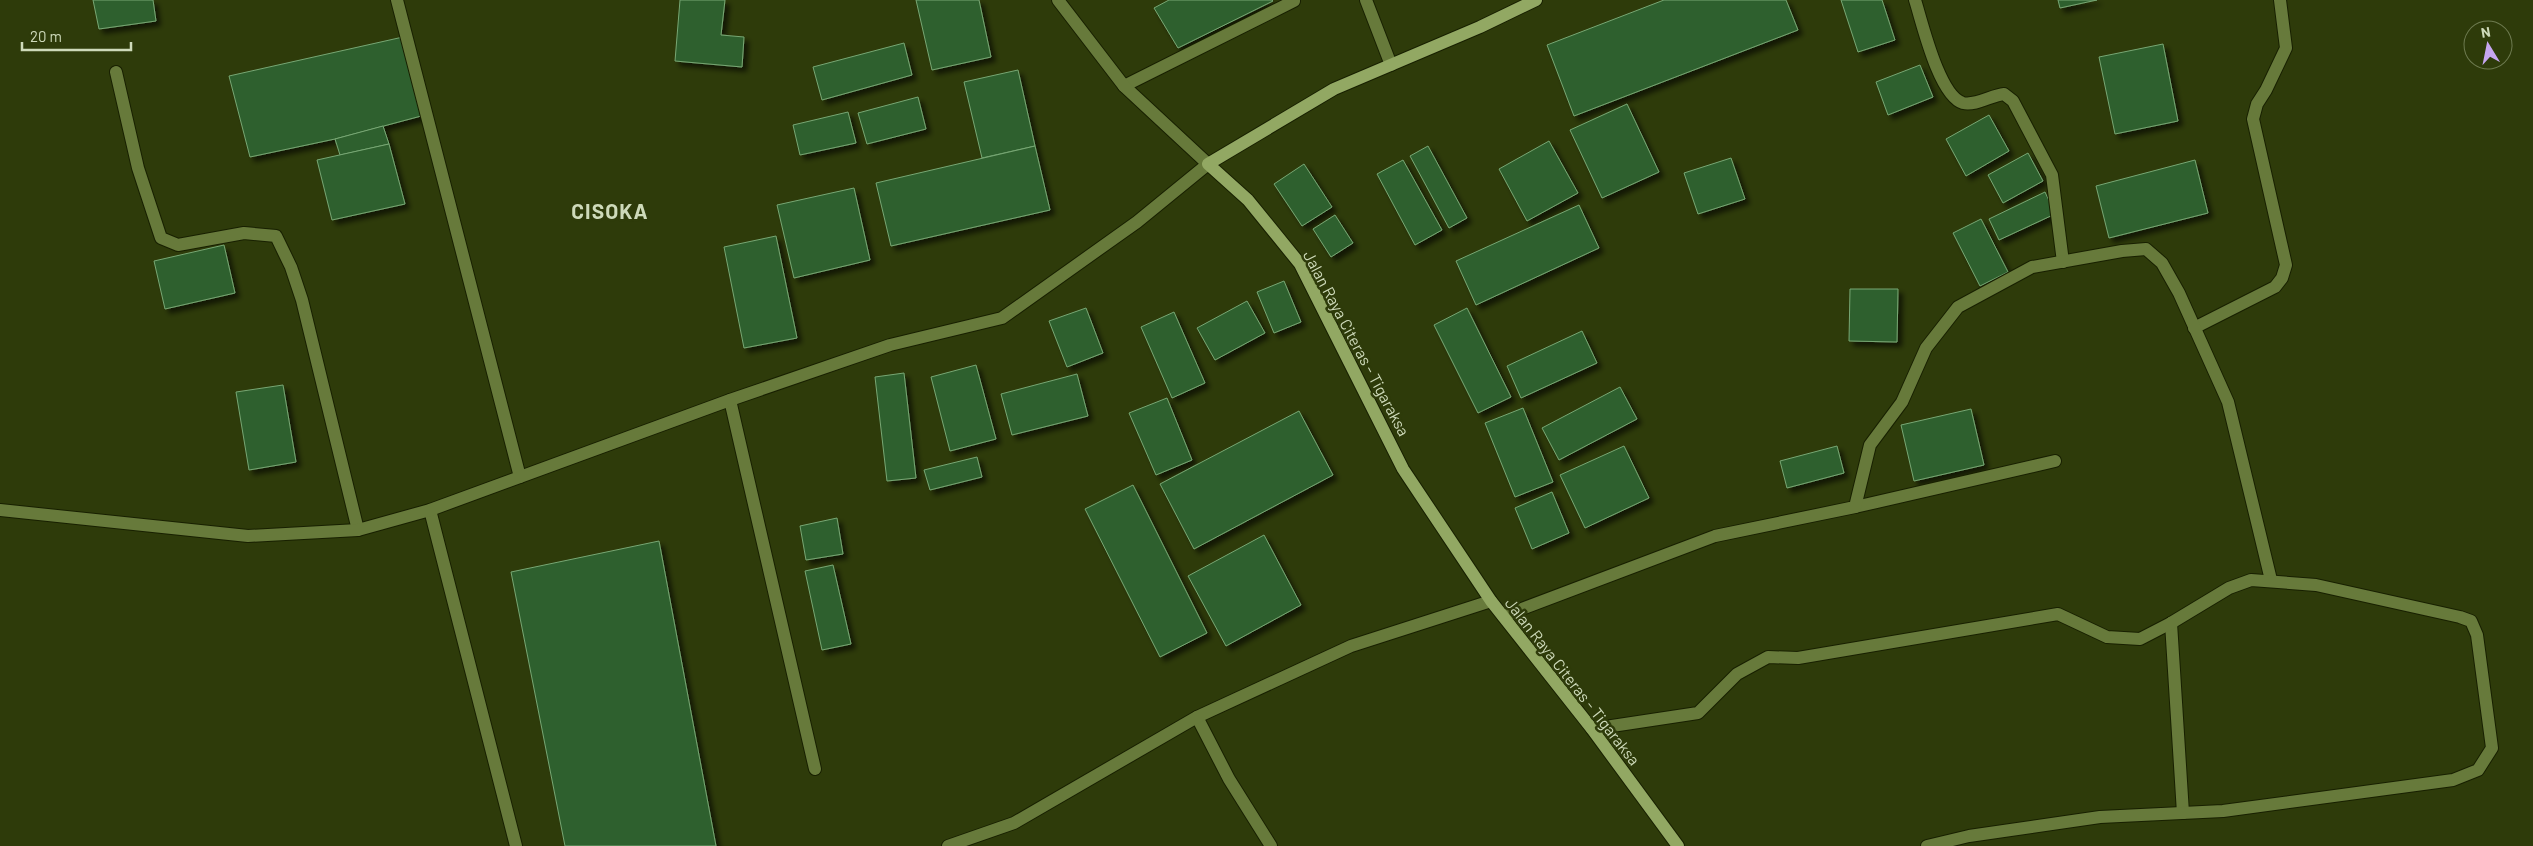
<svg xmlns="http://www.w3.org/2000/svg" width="2533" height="846" font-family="Barlow,sans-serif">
	<defs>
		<filter id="shadow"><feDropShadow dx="4.5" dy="4.5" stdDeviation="2.5" flood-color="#0009"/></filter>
	</defs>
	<rect width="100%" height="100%" fill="#2e3b0a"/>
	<g fill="#2f602e" stroke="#77a774" filter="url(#shadow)">
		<polygon points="93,0 153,0 156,21 99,29"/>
		<polygon points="680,0 725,0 721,35 744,37 742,67 675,61"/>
		<polygon points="916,0 979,0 991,57 932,70"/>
		<polygon points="1169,0 1272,0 1273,1 1178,48 1154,8"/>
		<polygon points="1664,0 1786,0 1798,30 1574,116 1547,45"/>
		<polygon points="1841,0 1882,0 1895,40 1858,52"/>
		<polygon points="2058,0 2097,0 2060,8"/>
		<polygon points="403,37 425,115 335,139 250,157 229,76"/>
		<polygon points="904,43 912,75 822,100 813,67"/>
		<polygon points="2163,44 2178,121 2115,134 2099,57"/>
		<polygon points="1920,65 1933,97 1888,115 1876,82"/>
		<polygon points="1018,70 1035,146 982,158 964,82"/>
		<polygon points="918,97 926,129 867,144 858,113"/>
		<polygon points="1627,104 1659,172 1602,198 1570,130"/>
		<polygon points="848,112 856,143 800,155 793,125"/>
		<polygon points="1989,115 2009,151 1966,176 1946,139"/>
		<polygon points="383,126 389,144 340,155 335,139"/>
		<polygon points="1549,141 1578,193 1527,221 1499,169"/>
		<polygon points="389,144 405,204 332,220 317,160"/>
		<polygon points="1035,146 1050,210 891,246 876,183"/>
		<polygon points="1428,146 1467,218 1449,228 1410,156"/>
		<polygon points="2028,153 2043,181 2003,203 1988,175"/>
		<polygon points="1731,158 1745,199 1698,214 1684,173"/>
		<polygon points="1403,160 1442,230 1415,245 1377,174"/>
		<polygon points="2195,160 2208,213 2109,238 2096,186"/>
		<polygon points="1304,164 1332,207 1302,226 1274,184"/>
		<polygon points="854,188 870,260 794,278 777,205"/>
		<polygon points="2045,192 2055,214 1999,240 1989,219"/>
		<polygon points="1579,205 1599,248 1476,305 1456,261"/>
		<polygon points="1335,215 1353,243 1331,257 1313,229"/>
		<polygon points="1981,219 2008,272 1980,286 1953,233"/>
		<polygon points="776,236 797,338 744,348 724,247"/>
		<polygon points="224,245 235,293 165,309 154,261"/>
		<polygon points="1284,281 1301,322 1274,333 1257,292"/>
		<polygon points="1850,289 1898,289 1897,342 1849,341"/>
		<polygon points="1247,301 1265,333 1215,360 1197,328"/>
		<polygon points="1086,308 1103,353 1067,367 1049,321"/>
		<polygon points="1467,308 1511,397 1478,413 1434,325"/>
		<polygon points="1174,312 1205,383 1172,398 1141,327"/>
		<polygon points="1582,331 1597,363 1521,398 1507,366"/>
		<polygon points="976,365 996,439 950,451 931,377"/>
		<polygon points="904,373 916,478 887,481 875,377"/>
		<polygon points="1077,374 1088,416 1012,435 1001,394"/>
		<polygon points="283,385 296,462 249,470 236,392"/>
		<polygon points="1620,387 1637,419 1559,460 1542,428"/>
		<polygon points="1167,398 1192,460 1156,475 1129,413"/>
		<polygon points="1523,408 1553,482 1515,497 1485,423"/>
		<polygon points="1971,409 1984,465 1914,481 1901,425"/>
		<polygon points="1299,411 1333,475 1194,549 1160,484"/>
		<polygon points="1624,446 1649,498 1585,528 1560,475"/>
		<polygon points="1837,446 1844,473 1787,488 1780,461"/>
		<polygon points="977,457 982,477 930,490 924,470"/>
		<polygon points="1133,485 1207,633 1160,657 1085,509"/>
		<polygon points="1552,492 1569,533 1532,549 1515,508"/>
		<polygon points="837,518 843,554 806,560 800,526"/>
		<polygon points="1264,535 1301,605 1226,646 1188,576"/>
		<polygon points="659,541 716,846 565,846 511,572"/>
		<polygon points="833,565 851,644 822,650 805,571"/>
	</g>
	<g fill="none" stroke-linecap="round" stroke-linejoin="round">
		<defs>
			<g id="lane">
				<polyline points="397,0 520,477"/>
				<polyline points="116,72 138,168 161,238 178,245 244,233 276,236 291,267 302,300 358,530"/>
			</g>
			<g id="street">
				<polyline points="1366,0 1391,65"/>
				<path d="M1915,0C1922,22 1939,96 1963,103C1976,106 1992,95 2004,94L2013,101L2052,175L2063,262"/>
				<polyline points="1124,86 1294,1"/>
				<polyline points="2194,328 2275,287 2282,278 2286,265 2253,119 2257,104 2266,90 2286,48 2280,0"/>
				<polyline points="730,400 815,769"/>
				<polyline points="1855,507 2055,461"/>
				<polyline points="430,510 516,846"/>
				<polyline points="1503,616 1715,536 1855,507 1870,445 1902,402 1926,348 1958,307 2032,267 2122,251 2146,249 2162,263 2179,293 2228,402 2271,580"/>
				<polyline points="2171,623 2183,813"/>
				<polyline points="1197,717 1229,779 1271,846"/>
				<polyline points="1592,729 1698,713 1737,674 1768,657 1798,658 2058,614 2107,637 2140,639 2171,623 2229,588 2251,580 2316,585 2460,617 2471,621 2477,635 2492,748 2478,770 2453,780 2223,811 2100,817 1969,836 1927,846"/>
				<polyline points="948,846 1014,823 1197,717 1351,646 1491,601"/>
			</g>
			<polyline id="secondary" points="0,510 248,536 358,530 430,510 730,400 890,345 1002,318 1137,222 1208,164 1124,86 1058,0"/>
			<polyline id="primary" points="1536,0 1480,27 1334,89 1208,164 1248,200 1300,264 1403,469 1491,601 1592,729 1678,846"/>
		</defs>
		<use href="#lane" stroke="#182001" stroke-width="14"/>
		<use href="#street" stroke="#182001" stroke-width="14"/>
		<use href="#secondary" stroke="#182001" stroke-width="14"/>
		<use href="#primary" stroke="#182001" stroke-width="14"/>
		<use href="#lane" stroke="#677a3b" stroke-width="12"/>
		<use href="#street" stroke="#677a3b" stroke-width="12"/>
		<use href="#secondary" stroke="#677a3b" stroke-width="12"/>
		<use href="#primary" stroke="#92a863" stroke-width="12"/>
	</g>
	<g text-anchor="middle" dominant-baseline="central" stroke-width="5" stroke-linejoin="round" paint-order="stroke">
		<g font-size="16" fill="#cedaba" stroke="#2e3b0a">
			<text transform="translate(1357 343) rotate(62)">Jalan Raya Citeras - Tigaraksa</text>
			<text transform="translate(1573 681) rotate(52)">Jalan Raya Citeras - Tigaraksa</text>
		</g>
		<g font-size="21" font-weight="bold" letter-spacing="1" fill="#cedaba" stroke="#2e3b0a">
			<text x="610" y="210">CISOKA</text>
		</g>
	</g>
	<g transform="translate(2488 45) rotate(350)"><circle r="24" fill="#2e3b0a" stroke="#6e7b50"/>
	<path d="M0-4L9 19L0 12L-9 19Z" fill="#c6a6f0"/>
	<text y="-8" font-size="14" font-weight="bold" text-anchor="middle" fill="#cedaba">N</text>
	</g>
	<path d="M22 42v8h109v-8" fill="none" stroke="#cedaba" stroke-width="2.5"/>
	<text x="30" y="42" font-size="15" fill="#cedaba" stroke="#2e3b0a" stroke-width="4" paint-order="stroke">20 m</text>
</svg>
